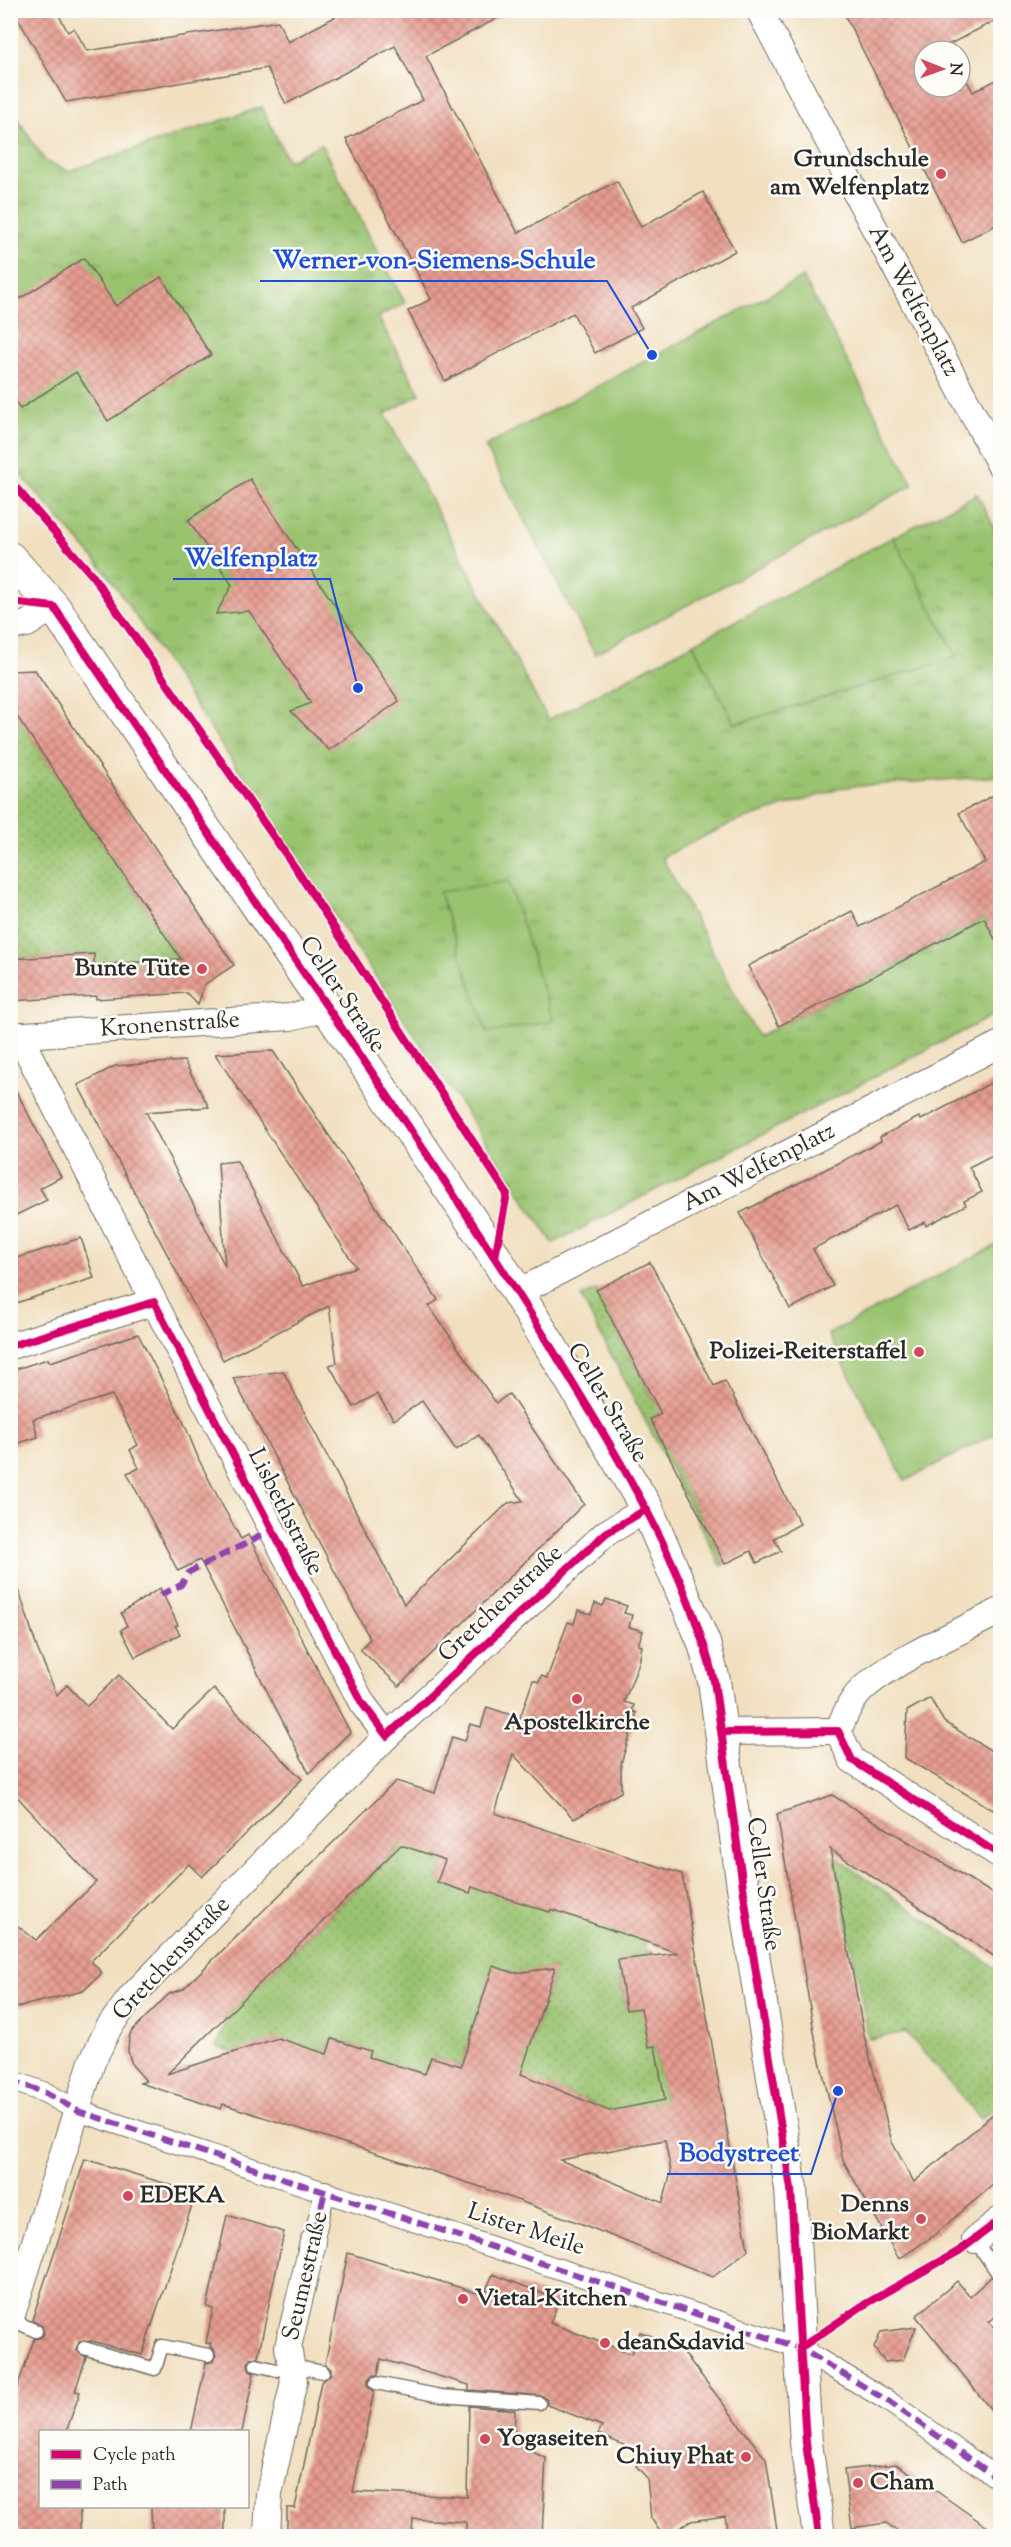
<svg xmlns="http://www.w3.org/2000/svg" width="1011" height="2547" font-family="'Sorts Mill Goudy',serif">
	<defs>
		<pattern id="grass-dots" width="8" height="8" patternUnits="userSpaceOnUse" patternTransform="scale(1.5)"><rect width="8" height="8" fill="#9ac36f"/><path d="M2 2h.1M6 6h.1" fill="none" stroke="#7e9f5b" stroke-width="1.8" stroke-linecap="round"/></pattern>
		<pattern id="park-tufts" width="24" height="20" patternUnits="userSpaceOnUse" patternTransform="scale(1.5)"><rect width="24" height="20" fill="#9ac36f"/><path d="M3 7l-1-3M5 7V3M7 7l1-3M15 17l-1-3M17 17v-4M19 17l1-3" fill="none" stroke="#7e9f5b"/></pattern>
		<pattern id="building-cross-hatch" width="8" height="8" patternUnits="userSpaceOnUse" patternTransform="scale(1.5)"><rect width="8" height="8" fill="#e79c90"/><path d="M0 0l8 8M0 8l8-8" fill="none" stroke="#bb7f76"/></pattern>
	</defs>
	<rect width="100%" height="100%" fill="#fdfcf7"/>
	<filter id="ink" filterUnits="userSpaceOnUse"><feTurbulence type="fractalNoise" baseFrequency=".0167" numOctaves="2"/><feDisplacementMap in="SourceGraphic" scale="12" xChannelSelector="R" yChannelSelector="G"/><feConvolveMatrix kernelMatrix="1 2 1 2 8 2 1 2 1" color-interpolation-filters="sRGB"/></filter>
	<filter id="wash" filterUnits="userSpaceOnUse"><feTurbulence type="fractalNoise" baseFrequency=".008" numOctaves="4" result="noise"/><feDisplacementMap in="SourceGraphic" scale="24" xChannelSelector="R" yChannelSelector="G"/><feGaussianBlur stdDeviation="1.35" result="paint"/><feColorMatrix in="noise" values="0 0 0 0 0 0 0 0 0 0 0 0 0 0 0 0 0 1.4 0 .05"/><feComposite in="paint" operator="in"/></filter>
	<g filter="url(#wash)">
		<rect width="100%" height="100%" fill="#f1dfc0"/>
		<g fill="url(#grass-dots)" stroke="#62774d" stroke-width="1.5">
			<path d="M10,713H15L185,965C153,957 126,964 95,971L93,954L11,959Z"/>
			<polygon points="596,1290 655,1403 675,1407 651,1419 725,1564 721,1566 581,1297"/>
			<path d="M423,1824L445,1860L437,1881L475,1878L487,1891L550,1912L551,1909L642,1928L646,1951H652L654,1957L618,1964L626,2010L663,2004L644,2024L648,2047L655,2046L666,2107C639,2107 620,2105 596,2120L593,2104L559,2090L531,2092L500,2040L529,2050L555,1968L532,1971L530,1978L493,1967L461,2066L432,2057L425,2074L402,2067L389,2107L368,2061L370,2051L332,2039L326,2056L238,2054L217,2047L226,2022L223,2019Z"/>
			<polygon points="834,1856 1000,1971 1000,2061 994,2067 1000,2075 1000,2103 981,2119 906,2032 869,2039"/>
		</g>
		<polygon fill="url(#park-tufts)" stroke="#62774d" stroke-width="1.5" points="10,107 45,161 69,171 262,107 288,161 321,144 405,303 378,317 420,394 385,414 548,720 693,644 735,724 957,657 893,537 977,494 1000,539 1000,776 845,787 732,823 662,857 758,1037 984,918 988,925 1000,919 1000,1012 553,1243 109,576 11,463"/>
		<g fill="#9ac36f" stroke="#62774d" stroke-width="1.5">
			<polygon points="803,277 913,485 595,654 485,446"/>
			<polygon points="893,537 957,657 735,724 693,644"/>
			<polygon points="508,881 553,1021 487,1033 439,892"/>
			<polygon points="1000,1243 1000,1370 994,1384 996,1405 1000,1408 1000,1431 905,1481 828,1334"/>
		</g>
		<g id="blocks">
			<g fill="url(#building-cross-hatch)" fill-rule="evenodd">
				<polygon points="13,10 56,10 68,32 74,28 87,51 278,21 288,42 348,10 513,10 426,56 518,233 617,181 641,227 703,192 735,251 631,308 642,328 595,353 573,313 445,381 408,311 431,299 346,139 423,100 395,46 286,104 267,68 66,102"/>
				<polygon points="842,10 1000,10 1000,18 948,45 951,51 924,51 924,87 960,87 960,68 973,92 1000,78 1000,223 962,242"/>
				<polygon points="84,258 116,306 161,277 211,355 108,421 76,372 20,409 10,394 10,305"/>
				<polygon points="250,479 399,701 329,750 291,711 311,703 249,611 216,614 232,585 188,520"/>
				<polygon points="35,670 234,965 204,985 198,1005 187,993 96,999 96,996 10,1001 10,959 94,954 94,965 181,959 10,706 10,671"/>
				<polygon points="1000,792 1000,949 984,918 779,1026 748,966 852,911 860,927 985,862 959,813"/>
				<polygon points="273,1051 438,1300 429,1306 496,1403 509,1394 584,1504 399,1686 360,1649 370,1639 233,1378 283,1371 404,1604 508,1503 523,1501 479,1435 456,1450 422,1401 394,1420 377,1394 354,1407 329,1365 337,1363 329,1306 223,1360 78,1085 115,1066 184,1061 209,1107 146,1112 225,1266 218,1163 237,1161 303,1286 356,1267 215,1054"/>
				<polygon points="1000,1078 1000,1151 969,1167 982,1192 964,1201 966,1205 926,1226 925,1222 909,1230 896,1205 813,1249 833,1286 790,1309 740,1213 881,1141 880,1137 919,1117 921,1120"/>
				<polygon points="10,1079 61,1177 40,1188 47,1200 10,1218"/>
				<polygon points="81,1238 94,1278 16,1303 10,1285 10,1260"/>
				<polygon points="650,1262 714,1386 725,1381 800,1524 774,1538 781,1551 757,1563 751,1551 725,1564 650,1419 661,1414 596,1290"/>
				<polygon points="138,1334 184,1423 199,1460 221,1503 241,1539 248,1535 350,1732 309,1773 200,1560 178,1571 127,1473 139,1468 130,1450 138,1445 112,1395 33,1419 38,1437 10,1446 10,1368 16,1369 48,1359 50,1362"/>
				<polygon points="16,1581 37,1648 57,1695 67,1685 87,1706 119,1675 172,1729 214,1689 302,1779 202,1877 189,1864 91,1961 102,1973 83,1991 10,2009 10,1920 36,1940 96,1882 10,1789 10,1582"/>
				<polygon points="160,1588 178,1625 175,1626 180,1634 135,1657 121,1630 127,1626 121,1613"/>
				<path d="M606,1599L627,1606L624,1613L632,1615L629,1627L643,1631L638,1645L642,1646L639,1663L624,1702L634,1705L632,1711L637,1713L621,1763V1792L574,1819L513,1754L495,1813L682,1874L748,2250L713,2277L582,2224L484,2188L223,2104L221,2109L140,2083L146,2081L132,2065L128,2051L129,2037L132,2031L169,1994L183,1989L396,1781L435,1793L452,1737L465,1741L470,1724L481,1727L487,1707L520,1718L533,1680L539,1682L541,1676L547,1678L568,1622L574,1624L578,1610L591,1614L595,1603L603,1606ZM401,1845L445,1860L437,1882L470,1893L472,1887L550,1912L551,1909L678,1953L618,1960L626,2010L641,2008L648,2047L655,2046L665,2100L609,2111L521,2074L555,1968L514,1973L493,1966L461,2066L431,2057L425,2074L369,2057L371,2051L332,2039L327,2054L278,2038L167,2074ZM665,2140L671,2172L663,2203L560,2160Z"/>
				<polygon points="930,1698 944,1722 1000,1756 1000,1814 905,1758 907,1711"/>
				<polygon points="832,1795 1000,1898 1000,1960 830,1849 864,2035 892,2142 914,2182 1000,2108 1000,2179 933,2236 899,2259 843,2160 816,2043 777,1814"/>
				<polygon points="85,2159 196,2193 142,2355 92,2341 79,2342 76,2350 86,2357 75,2391 80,2392 66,2432 40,2432 40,2506 80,2506 80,2536 10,2536 10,2408 34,2339 40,2338 44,2334 42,2326 32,2320"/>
				<polygon points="227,2215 284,2232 258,2357 250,2359 248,2364 250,2371 254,2373 242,2432 191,2432 206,2363 214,2361 216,2356 214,2349 210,2347 211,2343 206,2343 213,2309 207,2307"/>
				<polygon points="348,2253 484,2295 493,2274 559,2300 550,2323 631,2354 640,2332 674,2345 687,2357 766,2459 778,2536 728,2536 725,2516 691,2521 667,2536 663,2536 651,2518 647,2478 636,2466 649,2456 598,2434 602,2426 547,2405 547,2400 543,2396 469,2390 469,2385 381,2359 378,2375 373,2375 368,2381 368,2386 374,2391 353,2492 467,2497 469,2406 515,2410 514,2444 546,2458 542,2536 466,2536 466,2522 413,2519 412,2536 293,2536 293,2533 287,2533 287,2508 295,2508 321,2382 331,2374 331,2369 325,2364"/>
				<polygon points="991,2277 1000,2279 1000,2313 989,2322 1000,2336 1000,2421 916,2316 957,2281 970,2296"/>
				<polygon points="916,2327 903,2360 885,2362 874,2348 881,2332"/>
				<polygon points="896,2464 915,2476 1000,2536 905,2536 886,2523 852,2528 844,2470"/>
				<polygon points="151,2506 225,2506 225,2536 152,2536"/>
			</g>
		</g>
	</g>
	<g filter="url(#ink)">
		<use href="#blocks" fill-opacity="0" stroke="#706a5f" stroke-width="1.5"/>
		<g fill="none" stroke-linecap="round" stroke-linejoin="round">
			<defs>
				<g id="service">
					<polyline points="975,2240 997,2272"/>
					<polyline points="12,2320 36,2331"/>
					<polyline points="84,2348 155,2369 162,2346 208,2355"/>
					<polyline points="256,2365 277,2370 292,2366 323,2372"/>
					<polyline points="376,2383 441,2396 539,2403"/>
				</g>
				<g id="pedestrian">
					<polyline points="10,2080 46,2093 78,2111 800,2348 888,2401 1000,2480"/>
					<polyline points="313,2242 325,2191"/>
				</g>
				<g id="minor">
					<polyline points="759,10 1000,465"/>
					<polyline points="10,627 27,624 54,607"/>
					<polyline points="19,1035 154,1302 362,1703 387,1736"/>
					<polyline points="10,1036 290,1017 328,1008"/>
					<polyline points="517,1293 1000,1044"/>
					<polyline points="10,1346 154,1302"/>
					<path d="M838,1731C845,1714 852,1697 867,1685C904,1655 958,1633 1000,1611"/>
					<polyline points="838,1731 852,1760 1000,1855"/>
					<polyline points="722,1732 838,1731"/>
					<polyline points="975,2240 1000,2220"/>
					<polyline points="10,2321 92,2062 109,2027 132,1996 387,1736 606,1533 647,1509"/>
					<polyline points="267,2536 269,2494 294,2381 288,2347 313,2242"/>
				</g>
				<polyline id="tertiary" points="10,558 54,607 484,1239 553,1350 647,1509 704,1643 714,1681 749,1929 791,2189 806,2443 819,2536"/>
			</defs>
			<use href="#service" stroke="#706a5f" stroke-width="15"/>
			<use href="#pedestrian" stroke="#706a5f" stroke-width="22"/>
			<use href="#minor" stroke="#706a5f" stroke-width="28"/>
			<use href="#tertiary" stroke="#706a5f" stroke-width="34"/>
			<use href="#service" stroke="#fff" stroke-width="12"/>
			<use href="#pedestrian" stroke="#fff" stroke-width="20"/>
			<use href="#minor" stroke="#fff" stroke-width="26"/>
			<use href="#tertiary" stroke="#fff" stroke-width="32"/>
			<g stroke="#8e44ad" stroke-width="6" stroke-dasharray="12 6" stroke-linecap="butt">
				<polyline points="160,1595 181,1585 189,1572 272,1530"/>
				<polyline points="10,2080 46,2093 78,2111 800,2348 888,2401 1000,2480"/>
				<polyline points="313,2242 325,2191"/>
			</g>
			<defs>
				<g id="cycleway">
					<polyline points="10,481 92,575 121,617 296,869 507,1194 495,1257"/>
					<path d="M10,602L54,607C160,763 268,918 373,1074C430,1159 487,1243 540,1329C608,1441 682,1553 714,1681L749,1929L791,2189L806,2443L819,2536"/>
					<polyline points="10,1346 154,1302 362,1703 387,1736 606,1533 647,1509"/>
					<polyline points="722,1732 838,1731 852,1760 1000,1855"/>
					<polyline points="800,2348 862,2306 959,2251 1000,2220"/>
				</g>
			</defs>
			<use href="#cycleway" stroke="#fdfcf7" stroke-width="11"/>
			<use href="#cycleway" stroke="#d6006c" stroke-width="8"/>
		</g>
	</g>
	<g fill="#d1495b" stroke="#fdfcf7" stroke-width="2">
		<circle cx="941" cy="174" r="6"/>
		<circle cx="202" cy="969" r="6"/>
		<circle cx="919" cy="1352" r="6"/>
		<circle cx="577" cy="1699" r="6"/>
		<circle cx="128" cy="2196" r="6"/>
		<circle cx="921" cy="2219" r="6"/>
		<circle cx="463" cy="2299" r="6"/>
		<circle cx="605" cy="2343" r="6"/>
		<circle cx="485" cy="2439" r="6"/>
		<circle cx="746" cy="2457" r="6"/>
		<circle cx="858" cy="2483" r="6"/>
	</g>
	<g text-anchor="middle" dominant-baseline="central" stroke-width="5" stroke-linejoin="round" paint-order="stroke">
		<g font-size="24" font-weight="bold" fill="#2b2b2b" stroke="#fdfcf7" text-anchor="end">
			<text x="929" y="160">Grundschule<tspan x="929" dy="28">am Welfenplatz</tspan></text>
			<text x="190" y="969">Bunte Tüte</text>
			<text x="907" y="1352">Polizei-Reiterstaffel</text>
			<text x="577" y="1723" text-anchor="middle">Apostelkirche</text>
			<text x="140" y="2196" text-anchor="start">EDEKA</text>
			<text x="909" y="2205">Denns<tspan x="909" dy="28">BioMarkt</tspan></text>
			<text x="475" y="2299" text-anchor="start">Vietal-Kitchen</text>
			<text x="617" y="2343" text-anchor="start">dean&amp;david</text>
			<text x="497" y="2439" text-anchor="start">Yogaseiten</text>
			<text x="734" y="2457">Chiuy Phat</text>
			<text x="870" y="2483" text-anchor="start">Cham</text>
		</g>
		<g font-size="24" fill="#2b2b2b" stroke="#fdfcf7">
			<text transform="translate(913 301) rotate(62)">Am Welfenplatz</text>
			<text transform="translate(342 995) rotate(56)">Celler Straße</text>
			<text transform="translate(170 1025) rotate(-4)">Kronenstraße</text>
			<text transform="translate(759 1168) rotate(-27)">Am Welfenplatz</text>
			<text transform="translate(607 1403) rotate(59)">Celler Straße</text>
			<text transform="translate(285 1512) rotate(63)">Lisbethstraße</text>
			<text transform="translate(501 1604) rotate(-43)">Gretchenstraße</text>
			<text transform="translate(763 1884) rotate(82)">Celler Straße</text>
			<text transform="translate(172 1959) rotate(-47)">Gretchenstraße</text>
			<text transform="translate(526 2230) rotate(18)">Lister Meile</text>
			<text transform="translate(306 2276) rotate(-77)">Seumestraße</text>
		</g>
	</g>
	<path fill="none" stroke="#1d4ed8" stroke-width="2" d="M652 355L607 281H260M358 688L330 579H173M838 2091L811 2174H667"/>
	<g fill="#1d4ed8" stroke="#fdfcf7" stroke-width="2">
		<circle cx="652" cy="355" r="6"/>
		<circle cx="358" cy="688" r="6"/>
		<circle cx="838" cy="2091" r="6"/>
	</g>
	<g font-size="26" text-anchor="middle" font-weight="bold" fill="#1d4ed8" stroke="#fdfcf7" stroke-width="5" stroke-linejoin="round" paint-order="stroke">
		<text x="434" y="268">Werner-von-Siemens-Schule</text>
		<text x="251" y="566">Welfenplatz</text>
		<text x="739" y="2161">Bodystreet</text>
	</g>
	<rect width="1011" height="2547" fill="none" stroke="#fdfcf7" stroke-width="36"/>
	<rect x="39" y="2430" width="210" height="78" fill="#fdfcf7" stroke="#a9a8a5" stroke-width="1.5"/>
	<rect x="51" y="2450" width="30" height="9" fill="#d6006c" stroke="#a9a8a5" stroke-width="1.5"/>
	<text x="93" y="2460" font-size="18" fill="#2b2b2b">Cycle path</text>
	<rect x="51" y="2480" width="30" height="9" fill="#8e44ad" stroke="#a9a8a5" stroke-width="1.5"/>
	<text x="93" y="2490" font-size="18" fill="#2b2b2b">Path</text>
	<g transform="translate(942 69) rotate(91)"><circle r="28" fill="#fdfcf7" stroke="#a9a8a5" stroke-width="1.5"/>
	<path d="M0-4.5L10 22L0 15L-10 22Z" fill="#d1495b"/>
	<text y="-9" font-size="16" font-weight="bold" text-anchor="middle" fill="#2b2b2b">N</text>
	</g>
</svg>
